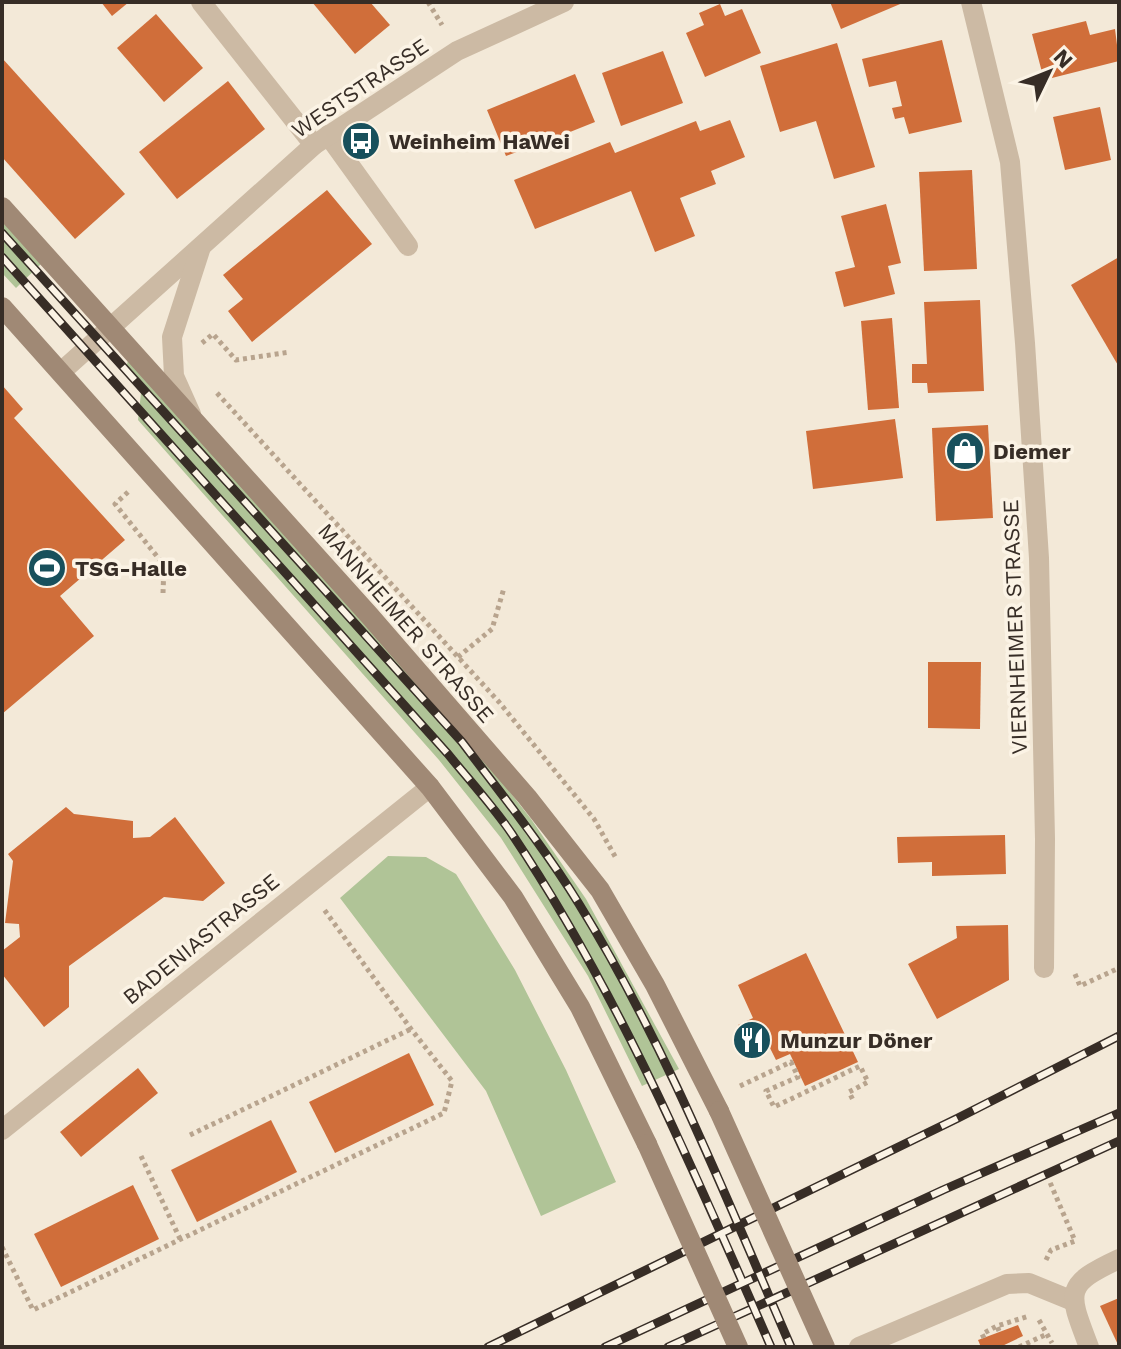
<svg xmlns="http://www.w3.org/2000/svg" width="1121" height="1349" font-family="'Work Sans',sans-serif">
	<rect width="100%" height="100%" fill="#f3e9d8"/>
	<g fill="#b0c497">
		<polygon points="2,221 41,264 16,288 2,273"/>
		<polygon points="128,360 468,738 531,819 586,899 679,1069 642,1086 588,976 501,838 439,760 138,420 141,393 125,374"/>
		<polygon points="388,856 426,857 456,874 515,970 566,1070 616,1182 541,1216 486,1091 340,898"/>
	</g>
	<g fill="#d06e3a">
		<polygon points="101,2 129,2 112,16"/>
		<polygon points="312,2 370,2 390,25 355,54"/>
		<polygon points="830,2 905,2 841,29"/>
		<polygon points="720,4 725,16 742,9 761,53 705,77 686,33 704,25 699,13"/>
		<polygon points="156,14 203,68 164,102 117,48"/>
		<polygon points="1086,21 1090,35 1115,29 1119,61 1044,80 1032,34"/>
		<polygon points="942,40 962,122 909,134 904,117 895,119 892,108 902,106 896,81 869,87 862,59"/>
		<polygon points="837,43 875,167 834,179 816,121 780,132 760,66"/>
		<polygon points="663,51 683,103 621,126 602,73"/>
		<polygon points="2,58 125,194 75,239 2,157"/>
		<polygon points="575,74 595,122 565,134 567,138 553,144 535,151 533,146 506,156 487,110"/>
		<polygon points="228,81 265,129 177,199 139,152"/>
		<polygon points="1100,107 1111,160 1065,170 1053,117"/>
		<polygon points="730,120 745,157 711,171 716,184 680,198 695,236 655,252 631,191 535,229 514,180 610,142 615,153 696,121 700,131"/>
		<polygon points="972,170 977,269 924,271 919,172"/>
		<polygon points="327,190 372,244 252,342 228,311 243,299 223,275"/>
		<polygon points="886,204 901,263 888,266 895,294 844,307 835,272 855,267 841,216"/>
		<polygon points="1119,257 1119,367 1071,285"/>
		<polygon points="980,300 984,391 928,393 927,383 912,383 912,364 927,364 924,302"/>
		<polygon points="892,318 899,408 868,410 861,321"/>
		<polygon points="2,385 23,409 14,418 125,540 60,596 94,636 2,714"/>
		<polygon points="895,419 903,478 813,489 806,431"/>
		<polygon points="988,425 993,518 936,521 932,428"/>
		<polygon points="928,662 981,662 980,729 928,728"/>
		<polygon points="66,807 74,814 133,821 133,838 150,837 175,817 225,883 203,901 164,897 69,966 69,1007 44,1027 2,974 2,951 20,937 19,924 5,923 13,861 8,854"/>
		<polygon points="1005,835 1006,874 932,876 932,862 898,863 897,837"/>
		<polygon points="1008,925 1009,980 937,1019 908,964 957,938 956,926"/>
		<polygon points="806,953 858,1062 805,1086 790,1054 776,1060 769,1046 751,1054 738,1025 753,1018 738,985"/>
		<polygon points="409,1053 434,1105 335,1153 309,1102"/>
		<polygon points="138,1068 158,1093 81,1157 60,1132"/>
		<polygon points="271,1120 297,1172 197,1222 171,1170"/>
		<polygon points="133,1185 159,1239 61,1287 34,1234"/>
		<polygon points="1119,1298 1119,1347 1100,1306"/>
		<polygon points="1018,1325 1023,1336 1000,1347 981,1347 978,1340"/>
	</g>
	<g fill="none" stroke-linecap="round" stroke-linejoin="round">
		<g stroke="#b8a48e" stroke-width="5" stroke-dasharray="4 4" stroke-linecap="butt">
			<polyline points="428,2 442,25"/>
			<polyline points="202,343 213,334 236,360 290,352"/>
			<polyline points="217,393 499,702 594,819 616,858"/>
			<polyline points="128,492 115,504 164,565 163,593"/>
			<polyline points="458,657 492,629 504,588"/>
			<polyline points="1075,974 1080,986 1119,968"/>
			<polyline points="740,1086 791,1062 798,1077 766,1091 774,1107 860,1066 868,1082 849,1092 853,1100"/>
			<polyline points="190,1135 411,1029"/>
			<polyline points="141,1156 181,1241"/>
			<polyline points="2,1247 33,1310 444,1113 452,1081 411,1029 323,908"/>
			<polyline points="1046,1260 1051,1250 1075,1241 1049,1180"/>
			<polyline points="1039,1320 1052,1343"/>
			<polyline points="999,1331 997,1326 1029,1316"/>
			<polyline points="984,1338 982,1334 997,1326"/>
			<polyline points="1019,1347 1047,1334"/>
		</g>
		<g stroke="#ccbaa4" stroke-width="20">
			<polyline points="328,135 408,246"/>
			<polyline points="859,1347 1007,1284 1029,1283 1073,1301"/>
			<path d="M1089,1347C1068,1292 1063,1285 1119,1259"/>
		</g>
		<g stroke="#ccbaa4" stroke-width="20">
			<polyline points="201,2 314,145"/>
			<polyline points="971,2 1010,162 1025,343 1039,558 1045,839 1044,968"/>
			<polyline points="61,372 314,145 457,51 564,2"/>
			<polyline points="191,414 174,376 172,337 201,247"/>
			<polyline points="2,1130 430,787"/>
		</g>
		<g stroke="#a08975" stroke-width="20">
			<polyline points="2,207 369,615 527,797 600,890 655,985 719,1111"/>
			<polyline points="2,307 430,787 513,897 580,1007 647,1144"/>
		</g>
		<defs>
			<g id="rail">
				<path d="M2,233L462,742C502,795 544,847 579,904C665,1043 726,1198 791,1347"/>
				<path d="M2,257L448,754C469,780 493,806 512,834C619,994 694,1171 771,1347"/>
				<polyline points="488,1347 958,1118 1119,1036"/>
				<polyline points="605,1347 943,1190 1119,1113"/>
				<polyline points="668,1347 1119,1141"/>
			</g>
		</defs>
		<use href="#rail" stroke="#372d26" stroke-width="9"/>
		<use href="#rail" stroke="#fbf3e5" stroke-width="6" stroke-dasharray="18" stroke-linecap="butt"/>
		<g stroke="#a08975" stroke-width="20">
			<polyline points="719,1111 825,1347"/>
			<polyline points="647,1144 738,1347"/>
		</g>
	</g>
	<defs>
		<symbol id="bus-disc" viewBox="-11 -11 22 22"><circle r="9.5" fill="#18505c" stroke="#fbf3e5"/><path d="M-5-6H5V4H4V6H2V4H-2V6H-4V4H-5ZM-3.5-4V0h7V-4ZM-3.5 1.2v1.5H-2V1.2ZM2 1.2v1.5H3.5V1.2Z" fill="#fff"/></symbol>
		<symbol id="shop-disc" viewBox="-11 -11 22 22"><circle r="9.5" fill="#18505c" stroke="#fbf3e5"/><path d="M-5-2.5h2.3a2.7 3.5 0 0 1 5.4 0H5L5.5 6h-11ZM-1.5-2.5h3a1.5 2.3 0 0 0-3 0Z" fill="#fff"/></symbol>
		<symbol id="stadium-disc" viewBox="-11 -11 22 22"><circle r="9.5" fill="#18505c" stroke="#fbf3e5"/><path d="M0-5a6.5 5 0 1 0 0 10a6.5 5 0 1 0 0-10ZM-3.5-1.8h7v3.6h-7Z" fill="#fff"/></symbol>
		<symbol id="restaurant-disc" viewBox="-11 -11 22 22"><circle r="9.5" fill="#18505c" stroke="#fbf3e5"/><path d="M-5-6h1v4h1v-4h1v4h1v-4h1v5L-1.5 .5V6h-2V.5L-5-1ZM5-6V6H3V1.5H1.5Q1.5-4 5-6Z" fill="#fff"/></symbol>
	</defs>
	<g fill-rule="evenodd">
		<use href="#bus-disc" x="339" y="119" width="44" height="44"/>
		<use href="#shop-disc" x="943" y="429" width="44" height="44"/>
		<use href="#stadium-disc" x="25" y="546" width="44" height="44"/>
		<use href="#restaurant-disc" x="730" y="1018" width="44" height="44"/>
	</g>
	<g text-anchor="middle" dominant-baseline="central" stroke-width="7" stroke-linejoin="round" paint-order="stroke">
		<g font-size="22" fill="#372d26" stroke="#fbf3e5">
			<text transform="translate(360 88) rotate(-34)">WESTSTRASSE</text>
			<text transform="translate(406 623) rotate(49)">MANNHEIMER STRASSE</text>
			<text transform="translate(1015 627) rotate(-92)">VIERNHEIMER STRASSE</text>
			<text transform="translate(201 939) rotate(-39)">BADENIASTRASSE</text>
		</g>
		<g font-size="22" font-weight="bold" fill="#372d26" stroke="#fbf3e5" text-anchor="start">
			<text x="389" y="141">Weinheim HaWei</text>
			<text x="993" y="451">Diemer</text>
			<text x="75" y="568">TSG-Halle</text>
			<text x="780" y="1040">Munzur Döner</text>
		</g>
	</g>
	<rect width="1121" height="1349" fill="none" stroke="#372d26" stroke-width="8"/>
	<g transform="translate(1049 72) rotate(47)" stroke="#fbf3e5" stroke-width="6" paint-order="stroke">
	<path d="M0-6L14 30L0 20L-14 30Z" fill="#372d26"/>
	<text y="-12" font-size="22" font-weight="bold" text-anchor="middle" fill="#372d26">N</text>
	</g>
</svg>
